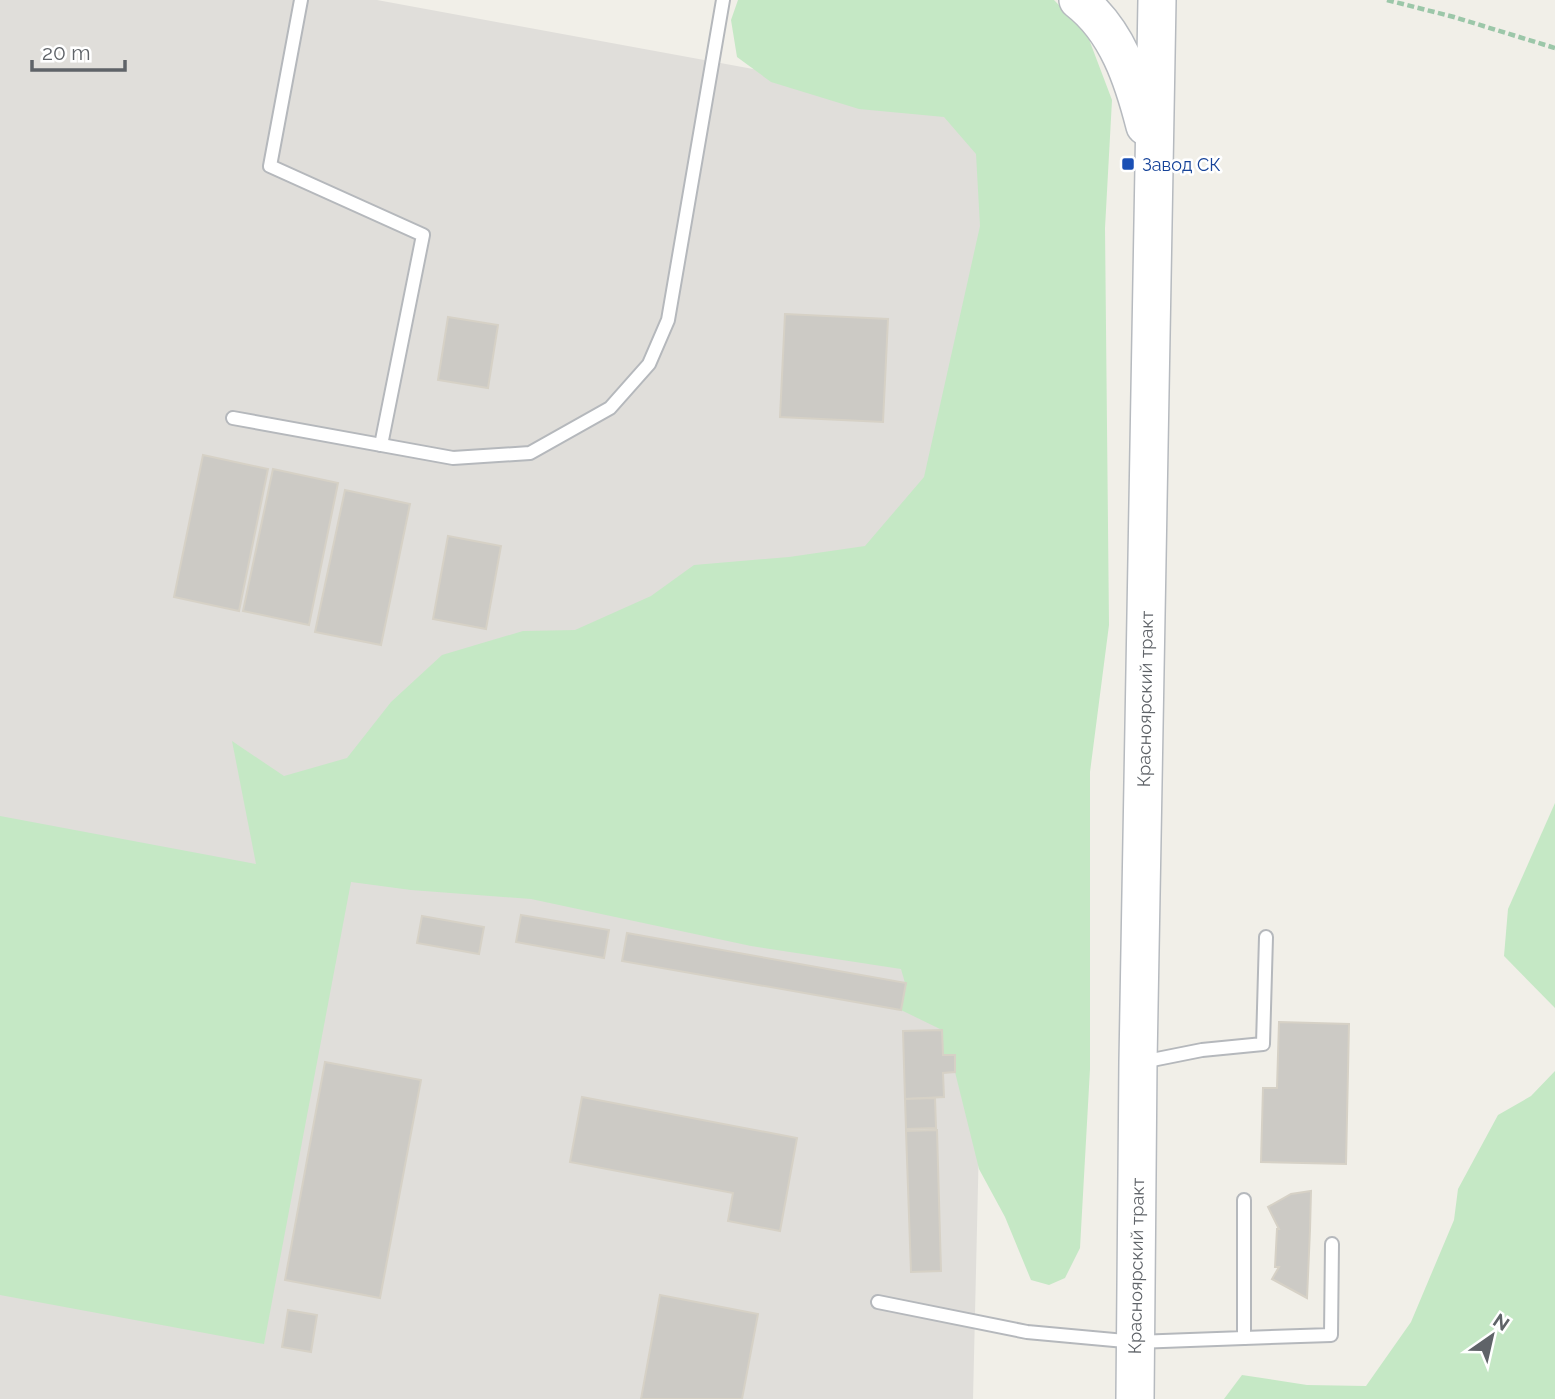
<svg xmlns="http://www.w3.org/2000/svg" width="1555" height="1399" font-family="Raleway,sans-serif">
	<rect width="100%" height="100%" fill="#f1efe8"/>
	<polygon fill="#e0deda" points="0,0 377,0 1003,115 973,1399 0,1399"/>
	<g fill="#c5e8c5">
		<polygon points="738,0 1054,0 1087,34 1112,100 1105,228 1109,625 1090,772 1090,1069 1080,1248 1065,1278 1049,1285 1031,1280 1005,1217 979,1169 955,1072 955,1056 943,1055 942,1030 901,1010 905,983 901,969 751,946 531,899 411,890 351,882 264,1344 0,1295 0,816 256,864 232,741 284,776 347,758 391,702 442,655 523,631 575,630 651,596 694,565 789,557 865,546 924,477 980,226 976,154 944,117 859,109 771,82 737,57 731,20"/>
		<polygon points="1555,803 1555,1008 1504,956 1508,909"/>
		<polygon points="1555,1071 1555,1399 1224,1399 1242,1375 1307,1385 1366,1386 1411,1322 1454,1220 1458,1189 1498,1115 1531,1096"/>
	</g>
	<g fill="#cccac5" stroke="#d6d1c6" stroke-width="2">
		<polygon points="785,314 888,319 883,422 780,417"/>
		<polygon points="448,317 498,325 488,388 438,380"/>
		<polygon points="203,455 268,469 239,611 174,597"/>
		<polygon points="273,469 338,483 309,625 243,611"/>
		<polygon points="345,490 410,504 381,645 315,632"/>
		<polygon points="448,536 501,546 486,629 433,619"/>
		<polygon points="521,915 609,930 604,958 516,942"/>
		<polygon points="422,916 484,927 479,954 417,943"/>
		<polygon points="627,933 906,983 901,1010 622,961"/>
		<polygon points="1279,1022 1349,1024 1346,1164 1261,1162 1263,1088 1277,1088"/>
		<polygon points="942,1030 943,1055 955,1055 955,1072 943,1073 944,1097 905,1099 903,1031"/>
		<polygon points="325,1062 421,1080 380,1298 285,1280"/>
		<polygon points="582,1097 797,1138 780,1231 728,1221 733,1193 570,1162"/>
		<polygon points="935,1098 936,1128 906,1129 905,1099"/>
		<polygon points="937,1130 941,1271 911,1272 906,1131"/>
		<polygon points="1311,1191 1310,1230 1307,1298 1272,1279 1279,1267 1275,1267 1277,1229 1279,1229 1268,1207 1291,1194"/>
		<polygon points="660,1295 758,1314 742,1399 641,1399"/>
		<polygon points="288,1310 317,1315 311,1352 282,1347"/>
	</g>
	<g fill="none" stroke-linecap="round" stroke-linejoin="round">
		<defs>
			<g id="service">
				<polyline points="301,0 270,166 423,235 381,445"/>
				<polyline points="233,418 453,458 530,453 610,408 649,364 668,320 723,0"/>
				<polyline points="1142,1062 1202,1050 1263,1044 1266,937"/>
				<polyline points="878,1302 1027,1332 1136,1342 1244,1338 1244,1200"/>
				<polyline points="1244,1338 1331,1335 1332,1244"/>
			</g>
			<g id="secondary">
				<path d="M1078,0C1117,30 1133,79 1145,126"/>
				<polyline points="1135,1399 1138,1062 1157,0"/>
			</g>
		</defs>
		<use href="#service" stroke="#b5b8bc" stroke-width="16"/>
		<use href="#secondary" stroke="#b6babf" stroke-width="40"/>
		<polyline stroke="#9cc7a9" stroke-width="4.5" stroke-dasharray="7 3.5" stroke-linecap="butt" points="1387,0 1454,17 1555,48"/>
		<use href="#service" stroke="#fff" stroke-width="12"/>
		<use href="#secondary" stroke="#fff" stroke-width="37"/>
	</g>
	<rect fill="#1a4fb4" stroke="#fff" stroke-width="2.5" x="1121" y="157" width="14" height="14" rx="3.5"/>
	<g text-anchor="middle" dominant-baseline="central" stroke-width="5" stroke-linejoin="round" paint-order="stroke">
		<g font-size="18" fill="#164399" stroke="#fff" text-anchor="start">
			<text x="1142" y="164">Завод СК</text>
		</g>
		<g font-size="18" fill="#5f6368" stroke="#fff">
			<text transform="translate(1145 699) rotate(-89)">Красноярский тракт</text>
			<text transform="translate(1136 1266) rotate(-89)">Красноярский тракт</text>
		</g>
	</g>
	<g transform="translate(1492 1336) rotate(34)" stroke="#ffffff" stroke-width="5" paint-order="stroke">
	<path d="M0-5L12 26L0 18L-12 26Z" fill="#5f6368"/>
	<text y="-10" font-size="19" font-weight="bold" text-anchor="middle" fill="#5f6368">N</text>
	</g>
	<path d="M32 60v10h93v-10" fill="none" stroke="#5f6368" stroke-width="3.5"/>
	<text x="42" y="60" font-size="21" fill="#5f6368" stroke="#ffffff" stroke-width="5" paint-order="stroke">20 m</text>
</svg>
